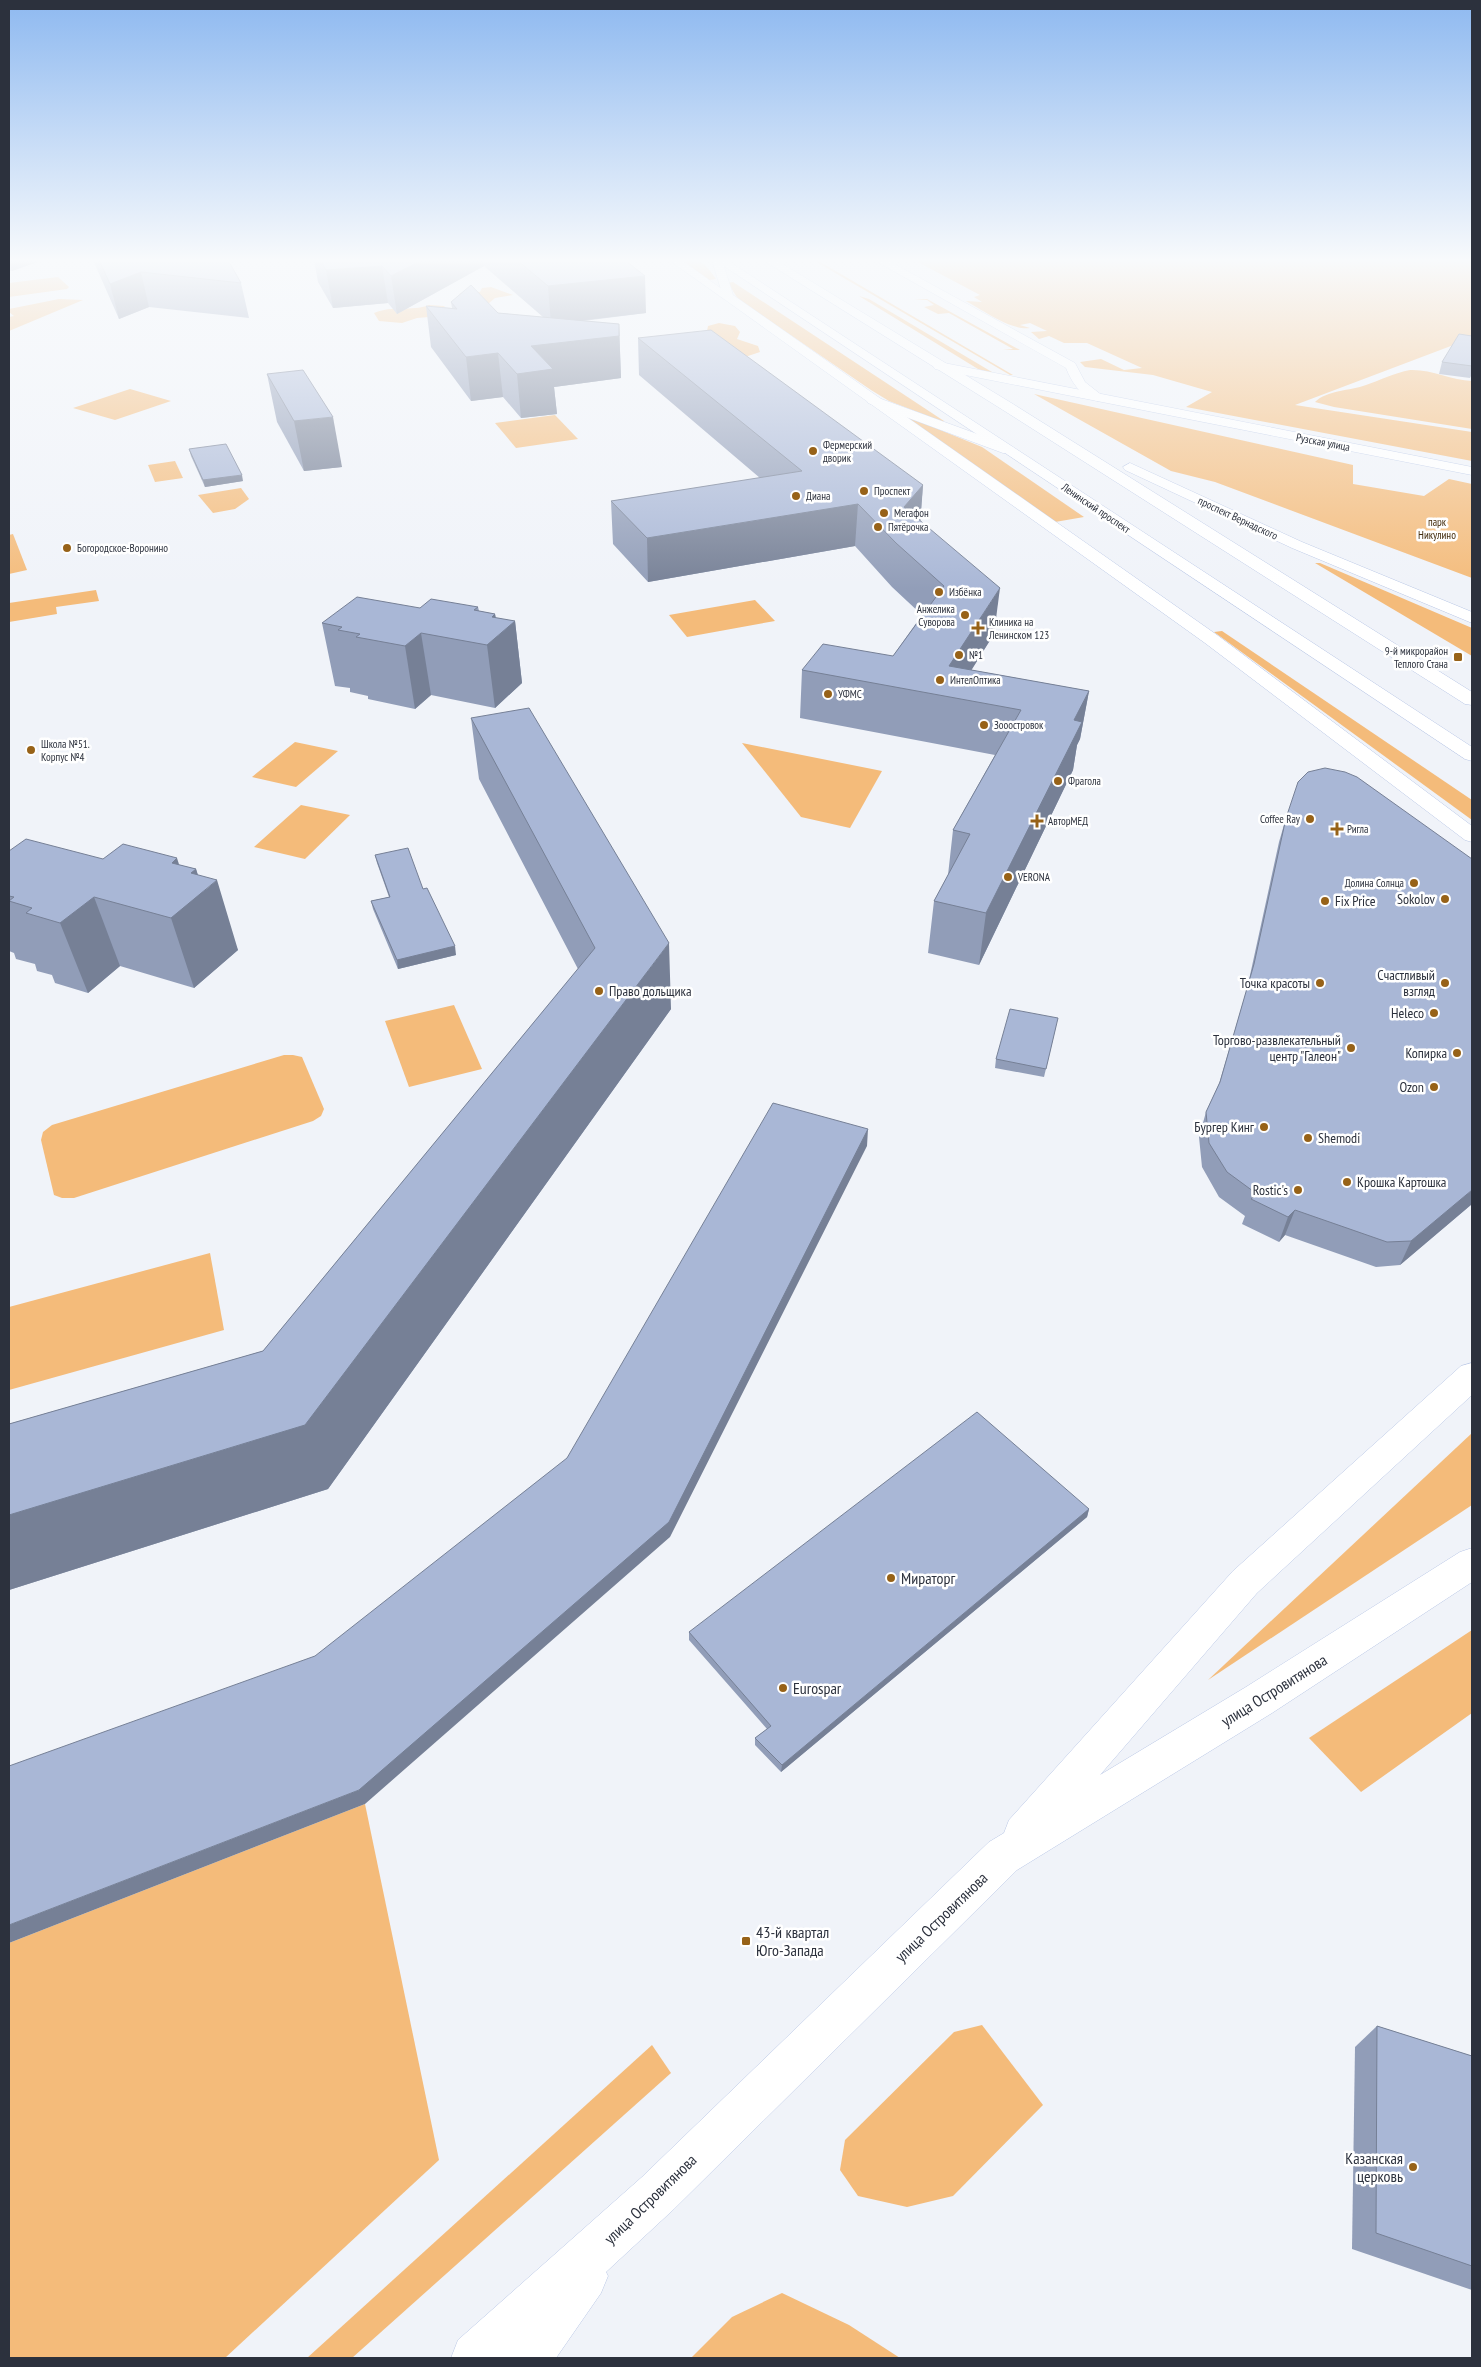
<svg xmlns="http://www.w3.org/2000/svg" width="1481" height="2367" font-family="'PT Sans Narrow',sans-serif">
	<rect width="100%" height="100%" fill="#f0f3f9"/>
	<g fill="#f4bb7a">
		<path d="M681,260C702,260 703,261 716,279L709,280Z"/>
		<polygon points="813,260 817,260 1013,375 1010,375"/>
		<path d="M914,260H1472V338L1295,405L1472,432V461L1186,407L1212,392L1153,375L1085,367L1080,362L1101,359L1124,370L1142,368L1087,343H1064L1049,336L1039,339L1031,332L1047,331L1030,323L1020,325L1030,328C1012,331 982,310 966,301L982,302L974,297L980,295Z"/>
		<polygon points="58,277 69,287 67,289 9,297 9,283"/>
		<polygon points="733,282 944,421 943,422 889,401 871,390 738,299 728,283"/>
		<polygon points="491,287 513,295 495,298 488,304 467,299 459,294 466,291 480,292 482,288"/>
		<polygon points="859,296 869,299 997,375 978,369"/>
		<polygon points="59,299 83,300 9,331 9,317 14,316 9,312 9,309"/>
		<polygon points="927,299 1020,350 1003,350 1013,349 949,313 938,314 924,307 934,305 927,300 914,300"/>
		<path d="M429,305L444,306L450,312L441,316L417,318L402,323L379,321L374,313C392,305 411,312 429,305Z"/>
		<polygon points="719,323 735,326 740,332 737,339 758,346 760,352 748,356 738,357 707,331 708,326"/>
		<path d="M1410,370C1431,369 1451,380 1472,381V429L1334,407L1315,402C1327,390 1350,391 1366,385C1381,380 1394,373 1410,370Z"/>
		<polygon points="130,389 171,401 115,420 73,408"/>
		<polygon points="1034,394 1353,465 1353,484 1424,496 1449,479 1472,484 1472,578 1215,482 1171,471"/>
		<polygon points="901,414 982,447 1084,517 1055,522"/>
		<polygon points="555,415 578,439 516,448 495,423"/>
		<polygon points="175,461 183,478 155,482 148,465"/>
		<polygon points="241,488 249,499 235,509 213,513 198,495"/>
		<polygon points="13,534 27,570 9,574 9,535"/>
		<polygon points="1315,563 1320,563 1472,628 1472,656"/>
		<polygon points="96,590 99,601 56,607 57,614 9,622 9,603"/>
		<polygon points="755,600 775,621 687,637 669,615"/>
		<polygon points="1222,631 1472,800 1472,820 1214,632"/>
		<polygon points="295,742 338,751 296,787 252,777"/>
		<polygon points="742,743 882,771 850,828 801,817"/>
		<polygon points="301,805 350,815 305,859 254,847"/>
		<polygon points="454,1005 482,1069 409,1087 385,1021"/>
		<polygon points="284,1055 293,1055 302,1057 324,1109 321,1116 313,1121 74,1198 62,1198 54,1195 41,1140 43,1132 52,1125"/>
		<polygon points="210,1253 224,1330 9,1390 9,1307"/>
		<polygon points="1472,1433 1472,1505 1208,1680"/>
		<polygon points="1472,1630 1472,1713 1361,1792 1309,1738"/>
		<polygon points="365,1804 439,2160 225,2358 9,2358 9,1943"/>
		<polygon points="982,2025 1043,2105 953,2196 907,2207 858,2196 840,2170 845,2140 954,2032"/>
		<polygon points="652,2045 671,2073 352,2358 307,2358"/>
		<polygon points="782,2293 849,2325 900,2358 691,2358 732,2317"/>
	</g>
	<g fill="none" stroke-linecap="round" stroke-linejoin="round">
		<defs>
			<g id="minor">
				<polygon points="669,260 681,260 733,297 728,300 724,299"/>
				<path d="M874,260H887L1075,363L1085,382L1104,397L1098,401C1081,397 1072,383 1066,368Z"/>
				<polygon points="873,396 1013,447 1015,450 1013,453 1003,453 868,403 867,400"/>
			</g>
			<polygon id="tertiary" points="939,362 1472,467 1472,475 935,369 933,366"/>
			<g id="secondary">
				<polygon points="712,260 722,260 733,295 1217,635 1472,826 1472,842 1465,840 1205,643 724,299"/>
				<polygon points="1472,1363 1472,1395 1257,1593 1100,1775 1246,1687 1460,1552 1472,1548 1472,1582 1272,1713 1017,1870 674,2209 606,2272 608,2276 601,2293 556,2358 451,2358 458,2340 642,2177 989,1842 1004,1833 1009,1820 1233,1571 1461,1366"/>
			</g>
			<g id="primary">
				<polygon points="715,260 727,260 1472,747 1472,761 1465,759"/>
				<polygon points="763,260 776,260 1013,404 1472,692 1472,705 1465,704 1003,410"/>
				<polygon points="1130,463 1302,542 1472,612 1472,623 1292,548 1125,470 1123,467"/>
			</g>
		</defs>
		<use href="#minor" stroke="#b9c7e6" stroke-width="1"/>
		<use href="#tertiary" stroke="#b9c7e6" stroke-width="1"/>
		<use href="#secondary" stroke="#b9c7e6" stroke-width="1"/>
		<use href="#primary" stroke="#b9c7e6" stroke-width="1"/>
		<use href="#minor" fill="#fff" fill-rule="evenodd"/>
		<use href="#tertiary" fill="#fff" fill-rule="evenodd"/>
		<use href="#secondary" fill="#fff" fill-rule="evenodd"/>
		<use href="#primary" fill="#fff" fill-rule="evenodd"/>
	</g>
	<g fill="#919db8">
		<polygon points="9,260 43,260 12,271 9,271"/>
		<polygon points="93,260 228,260 241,283 249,318 149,307 119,319"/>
		<polygon points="314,260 625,260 646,313 583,321 619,324 621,378 554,387 557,414 521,418 503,397 471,401 431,347 426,306 452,308 451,302 498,313 543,317 484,266 397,314 388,303 333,308 318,282"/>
		<polygon points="1472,336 1472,374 1470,378 1439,374 1442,362"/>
		<polygon points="638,338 923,485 920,521 994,634 971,670 1089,691 1080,739 1077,745 1073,770 979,965 928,953 934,901 948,875 953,830 995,755 800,718 802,670 893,656 922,615 892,587 855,546 648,582 613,544 611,501 760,478 639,375"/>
		<polygon points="267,374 342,467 304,471 277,422"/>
		<polygon points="189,449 243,481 205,487 191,456"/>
		<polygon points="478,607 479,611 495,614 496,618 515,621 522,683 495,708 431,695 415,709 368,699 368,696 350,692 350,688 335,686 322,623 420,608"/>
		<polygon points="471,718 671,1009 328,1489 9,1590 9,1424 263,1351 578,969 479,779"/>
		<polygon points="1286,818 1472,1204 1400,1265 1376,1267 1285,1235 1279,1242 1242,1224 1245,1216 1219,1197 1202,1167 1199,1137 1206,1112 1219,1084 1247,989 1279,842"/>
		<polygon points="9,851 103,859 179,865 196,869 198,875 238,950 194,988 120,966 88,993 55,983 52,975 37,971 35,964 16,959 14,953 9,951"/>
		<polygon points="375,855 423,889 456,955 398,969 373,909 371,901 389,897 377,863"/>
		<polygon points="1056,1026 1044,1077 995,1068 996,1059"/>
		<polygon points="1089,1509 1087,1517 781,1772 755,1745 755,1738 767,1729 689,1640 689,1632"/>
		<polygon points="1377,2026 1472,2056 1472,2290 1352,2249 1355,2047"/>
	</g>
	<g fill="#768096">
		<polygon points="9,260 43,260 12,271"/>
		<polygon points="422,260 483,260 484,266 397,314 391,276"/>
		<polygon points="382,266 388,303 333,308 326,270"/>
		<polygon points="141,272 149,307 119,319 110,284"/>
		<polygon points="645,276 646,313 551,324 548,286"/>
		<polygon points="619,324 621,378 554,387 557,414 521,418 517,374 531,346"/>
		<polygon points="498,353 503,397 471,401 466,357"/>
		<polygon points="333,417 342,467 304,471 294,421"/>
		<polygon points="242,475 243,481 205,487 203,480"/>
		<polygon points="923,485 920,527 904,507"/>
		<polygon points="858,504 855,546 648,582 647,538"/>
		<polygon points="1000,588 994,634 954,698 949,666"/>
		<polygon points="495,614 498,636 515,621 522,683 495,708 487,645 492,617"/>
		<polygon points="421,633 431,695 415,709 405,646"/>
		<polygon points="1089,691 1080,739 1077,745 1073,770 979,965 986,913 1074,720"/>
		<polygon points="177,858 191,902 191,873 196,869 203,892 217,880 238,950 194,988 171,918 172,863"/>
		<polygon points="94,897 120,966 88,993 60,923"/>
		<polygon points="669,943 671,1009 328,1489 9,1590 9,1515 305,1425"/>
		<polygon points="455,946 456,955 398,969 397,960"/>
		<polygon points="868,1129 867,1146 670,1537 365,1804 9,1943 9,1925 359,1790"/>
		<polygon points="1472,1190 1472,1204 1400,1265 1411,1241"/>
		<polygon points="1295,1210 1285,1235 1279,1242 1288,1217"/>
		<polygon points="1089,1509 1087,1517 781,1772 782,1765"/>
	</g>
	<g fill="#a9b7d6" stroke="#768096">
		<polygon points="99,260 228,260 241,283 141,272 110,284"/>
		<polygon points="320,260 422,260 391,276 382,266 326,270"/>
		<polygon points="517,260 625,260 645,276 548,286"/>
		<polygon points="471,285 498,313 619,324 619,336 531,346 553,369 517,374 498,353 466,357 426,306 457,309 451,302"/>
		<polygon points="711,330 923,485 904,507 1000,588 949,666 1089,691 1074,720 1082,722 986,913 934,901 970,834 953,830 1021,710 802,670 823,644 893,656 944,586 896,543 858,504 647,538 611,501 802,471 638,338"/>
		<polygon points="1459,334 1472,336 1472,366 1442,362"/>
		<polygon points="303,370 333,417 294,421 267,374"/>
		<polygon points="226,444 242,475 203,480 189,449"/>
		<polygon points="357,597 420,608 431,599 478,607 474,610 495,614 492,617 515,621 487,645 421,633 405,646 356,637 360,634 338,630 342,627 322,623"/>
		<polygon points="529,708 669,943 305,1425 9,1515 9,1424 263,1351 595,948 471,718"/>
		<polygon points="1325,768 1345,772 1357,777 1472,859 1472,1190 1411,1241 1387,1242 1295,1210 1288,1217 1251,1199 1257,1194 1227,1172 1209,1143 1206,1112 1220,1082 1254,964 1286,818 1298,782 1308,772"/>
		<polygon points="26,839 103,859 123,844 177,858 172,863 196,869 191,873 217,880 171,918 94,897 60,923 26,913 32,908 9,901 14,897 9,896 9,851"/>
		<polygon points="408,848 423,889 427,888 455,946 397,960 371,901 390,897 375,855"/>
		<polygon points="1010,1009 1058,1018 1046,1069 996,1059"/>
		<polygon points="773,1103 868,1129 669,1522 359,1790 9,1925 9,1766 315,1656 567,1458"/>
		<polygon points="977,1412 1089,1509 782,1765 755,1738 771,1726 689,1632"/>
		<polygon points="1377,2026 1472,2056 1472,2266 1376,2233"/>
	</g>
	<linearGradient id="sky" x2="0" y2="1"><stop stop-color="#8eb9f0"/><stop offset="0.44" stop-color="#f8fafc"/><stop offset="1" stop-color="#f8fafc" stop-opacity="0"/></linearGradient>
	<rect width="1481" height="592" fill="url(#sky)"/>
	<g fill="#976218" stroke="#fff" stroke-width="2">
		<circle cx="813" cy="451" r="5"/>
		<circle cx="864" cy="491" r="5"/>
		<circle cx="796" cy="496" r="5"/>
		<circle cx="884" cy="513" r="5"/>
		<circle cx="878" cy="527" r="5"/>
		<circle cx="67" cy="548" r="5"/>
		<circle cx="939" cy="592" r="5"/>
		<circle cx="965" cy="615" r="5"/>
		<path d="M975.5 620.5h5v5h5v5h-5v5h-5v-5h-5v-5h5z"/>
		<circle cx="959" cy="655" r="5"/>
		<rect x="1453" y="652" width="10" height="10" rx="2.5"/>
		<circle cx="940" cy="680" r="5"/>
		<circle cx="828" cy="694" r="5"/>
		<circle cx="984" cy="725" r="5"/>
		<circle cx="31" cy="750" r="5"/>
		<circle cx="1058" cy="781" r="5"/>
		<circle cx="1310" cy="819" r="5"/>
		<path d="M1034.5 813.5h5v5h5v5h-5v5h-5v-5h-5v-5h5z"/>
		<path d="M1334.5 821.5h5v5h5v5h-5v5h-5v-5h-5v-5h5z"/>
		<circle cx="1008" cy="877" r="5"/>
		<circle cx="1414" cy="883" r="5"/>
		<circle cx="1445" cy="899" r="5"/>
		<circle cx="1325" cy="901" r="5"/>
		<circle cx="1320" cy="983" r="5"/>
		<circle cx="1445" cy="983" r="5"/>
		<circle cx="599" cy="991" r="5"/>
		<circle cx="1434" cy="1013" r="5"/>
		<circle cx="1351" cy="1048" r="5"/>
		<circle cx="1457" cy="1053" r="5"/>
		<circle cx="1434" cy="1087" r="5"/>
		<circle cx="1264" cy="1127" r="5"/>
		<circle cx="1308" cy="1138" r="5"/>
		<circle cx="1347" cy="1182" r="5"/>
		<circle cx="1298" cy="1190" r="5"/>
		<circle cx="891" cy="1578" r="5"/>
		<circle cx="783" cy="1688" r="5"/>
		<rect x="741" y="1936" width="10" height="10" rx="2.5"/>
		<circle cx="1413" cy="2167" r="5"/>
	</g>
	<g text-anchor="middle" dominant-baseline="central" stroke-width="5" stroke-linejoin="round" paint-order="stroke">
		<g font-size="11" fill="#2c313d" stroke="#fff">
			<text transform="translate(1323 442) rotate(11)">Рузская улица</text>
			<text transform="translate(1096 508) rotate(34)">Ленинский проспект</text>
			<text transform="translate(1238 518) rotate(25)">проспект Вернадского</text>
		</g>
		<g font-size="11" fill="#2c313d" stroke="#fff" text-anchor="start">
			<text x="823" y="445">Фермерский<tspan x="823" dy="13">дворик</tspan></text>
			<text x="874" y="491">Проспект</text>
			<text x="806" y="496">Диана</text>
			<text x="894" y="513">Мегафон</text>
			<text x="888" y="527">Пятёрочка</text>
			<text x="77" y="548">Богородское-Воронино</text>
			<text x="949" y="592">Избёнка</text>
			<text x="955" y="609" text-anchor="end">Анжелика<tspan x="955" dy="13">Суворова</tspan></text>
			<text x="989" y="622">Клиника на<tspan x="989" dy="13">Ленинском 123</tspan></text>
			<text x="1448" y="651" text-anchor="end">9-й микрорайон<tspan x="1448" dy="13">Теплого Стана</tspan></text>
			<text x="969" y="655">№1</text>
			<text x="950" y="680">ИнтелОптика</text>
			<text x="838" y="694">УФМС</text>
			<text x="994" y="725">Зооостровок</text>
			<text x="41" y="744">Школа №51.<tspan x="41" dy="13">Корпус №4</tspan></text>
			<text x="1068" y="781">Фрагола</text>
			<text x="1300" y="819" text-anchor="end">Coffee Ray</text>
			<text x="1048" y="821">АвторМЕД</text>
			<text x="1347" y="829">Ригла</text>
			<text x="1018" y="877">VERONA</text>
			<text x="1404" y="883" text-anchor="end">Долина Солнца</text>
		</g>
		<g font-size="11" fill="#422b0c" stroke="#fff">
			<text x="1437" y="522">парк<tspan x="1437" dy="13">Никулино</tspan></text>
		</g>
		<g font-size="14" fill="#2c313d" stroke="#fff" text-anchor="end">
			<text x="1435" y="899">Sokolov</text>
			<text x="1335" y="901" text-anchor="start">Fix Price</text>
			<text x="1435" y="975">Счастливый<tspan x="1435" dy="16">взгляд</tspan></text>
			<text x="1310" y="983">Точка красоты</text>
			<text x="609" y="991" text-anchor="start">Право дольщика</text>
			<text x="1424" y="1013">Heleco</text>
			<text x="1341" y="1040">Торгово-развлекательный<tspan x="1341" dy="16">центр "Галеон"</tspan></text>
			<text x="1447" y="1053">Копирка</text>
			<text x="1424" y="1087">Ozon</text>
			<text x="1254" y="1127">Бургер Кинг</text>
			<text x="1318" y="1138" text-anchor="start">Shemodi</text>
			<text x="1357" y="1182" text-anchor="start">Крошка Картошка</text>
			<text x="1288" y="1190">Rostic's</text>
		</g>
		<g font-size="16" fill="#2c313d" stroke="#fff" text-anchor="start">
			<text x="901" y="1578">Мираторг</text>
			<text x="793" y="1688">Eurospar</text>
			<text x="756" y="1932">43-й квартал<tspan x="756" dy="18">Юго-Запада</tspan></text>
			<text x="1403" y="2158" text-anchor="end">Казанская<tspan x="1403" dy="18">церковь</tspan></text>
		</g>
		<g font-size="16" fill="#2c313d" stroke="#fff">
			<text transform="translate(1274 1690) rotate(-32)">улица Островитянова</text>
			<text transform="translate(941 1917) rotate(-44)">улица Островитянова</text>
			<text transform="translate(650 2199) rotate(-44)">улица Островитянова</text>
		</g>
	</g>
	<rect width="1481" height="2367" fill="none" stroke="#2c313d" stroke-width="20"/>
</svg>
